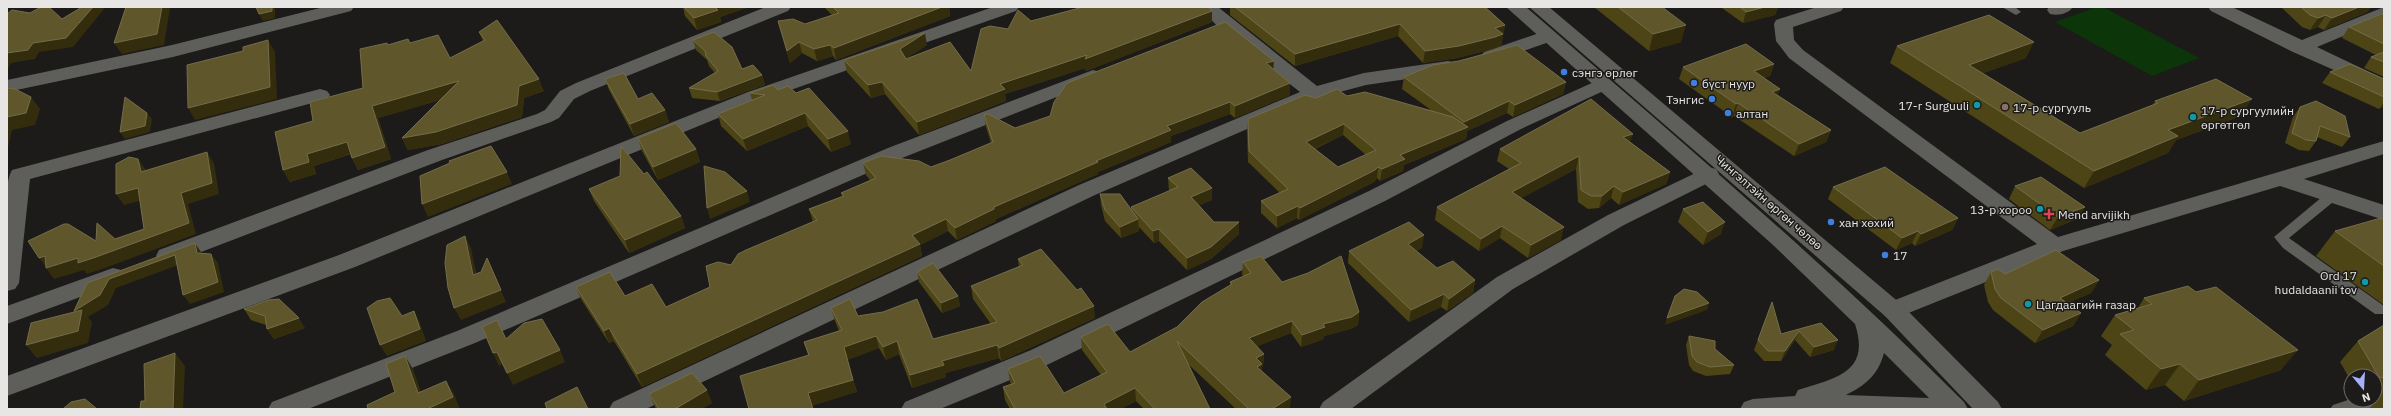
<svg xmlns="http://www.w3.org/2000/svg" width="2391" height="416" font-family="'IBM Plex Sans',sans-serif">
	<rect width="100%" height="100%" fill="#1c1b19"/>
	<polygon fill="#0c3509" points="2097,7 2103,7 2199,58 2152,76 2055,22"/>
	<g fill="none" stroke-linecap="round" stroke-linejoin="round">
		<g fill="#5e5e5b" fill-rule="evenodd">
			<polygon points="2002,7 2015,7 2021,12 2016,15"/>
			<polygon points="2333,191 2339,195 2338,198 2289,238 2384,306 2384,314 2375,314 2283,248 2274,237 2328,192"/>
			<polygon points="2351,399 2384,401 2384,409 2330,409 2333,405"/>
		</g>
		<g fill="#5e5e5b" fill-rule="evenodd">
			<polygon points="324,7 354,7 351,11 173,57 7,92 7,80 172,45"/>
			<polygon points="766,7 791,7 788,11 590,91 574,99 559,118 551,122 442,160 175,262 167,264 159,262 156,256 159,250 428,150 537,114 545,110 560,91 576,83"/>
			<polygon points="993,7 1019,7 1016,11 762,100 355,267 7,396 7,376 339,255 748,92"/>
			<polygon points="1199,7 1218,7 1317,86 1364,73 1448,61 1455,63 1458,67 1455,71 1448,73 1366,85 1321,97 1095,195 646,409 609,409 613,402 1079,185 1300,92 1220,29"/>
			<polygon points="1817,7 1844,7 1841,11 1793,27 1794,40 1803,50 2058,237 2384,141 2384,154 2304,179 2384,205 2384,220 2280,186 2063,251 1901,316 1893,319 1885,316 1881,310 1885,304 2037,244 1789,58 1776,41 1774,24 1776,20"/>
			<path d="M2049,7H2073C2068,14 2058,16 2050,14L2047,10Z"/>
			<polygon points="2208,7 2232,7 2302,40 2384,7 2384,19 2317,47 2384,79 2384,92 2293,52 2211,11"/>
			<polygon points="1548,30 1555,32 1557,36 1555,40 1491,62 1484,60 1481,56 1484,52"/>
			<polygon points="1093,70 1100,72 1103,76 1100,80 902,158 475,343 308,409 268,409 272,402 457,331 888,148"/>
			<polygon points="1603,78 1610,80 1613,84 1610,88 1521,129 1385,201 1049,364 940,409 901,409 905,402 1031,350 1369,191 1507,121"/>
			<path d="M320,89L327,91L330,95L327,99L30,179L19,283L15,289L7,291C7,267 1,187 12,170Z"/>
			<polygon points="1708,167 1716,169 1719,174 1716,179 1624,225 1513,289 1351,409 1319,409 1323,402 1497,277 1608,215"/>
			<polygon points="113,268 121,270 125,276 121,282 7,324 7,306"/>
		</g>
		<g fill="#5e5e5b" fill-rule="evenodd">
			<path d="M1506,7H1526C1675,136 1825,263 1964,402L1968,409H1740L1744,402L1753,399L1795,396L1798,390C1835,378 1871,373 1855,324L1773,245ZM1884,353L1929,398L1846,395C1866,385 1878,375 1884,353Z"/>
			<polygon points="1529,7 1549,7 1901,304 1998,402 2002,409 1973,409 1885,316"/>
		</g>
	</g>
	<g fill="#4e4516" fill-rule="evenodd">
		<polygon points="683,7 749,7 720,17 721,22 697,30 685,16"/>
		<polygon points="824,7 949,7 950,16 836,60 833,56 817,61 802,53 790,63 778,21 805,24 832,15"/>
		<polygon points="1230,7 1485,7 1505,25 1501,46 1493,49 1457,58 1423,63 1398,36 1295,66 1230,15"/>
		<polygon points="1594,7 1662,7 1681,42 1649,51"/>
		<polygon points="1722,7 1778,7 1775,15 1743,23 1722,8"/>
		<polygon points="2281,7 2371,7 2367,12 2324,30 2318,27 2310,30 2302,27"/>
		<polygon points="1212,11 1212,22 1086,71 1085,68 1005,94 1006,101 919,135 885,94 871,98 847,72 844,60 927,45 905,59 971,71 1008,29 1031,21"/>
		<polygon points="2384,13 2384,77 2364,68 2371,57 2376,55 2342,38 2349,27"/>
		<polygon points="479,32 544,91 524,98 522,117 442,144 408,150 402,138 440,100 378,118 391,159 358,170 352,158 351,154 314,166 316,174 290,182 283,170 313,121 363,88 388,45 410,43 450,58 483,41"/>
		<polygon points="693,40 742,69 762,75 765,85 720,101 692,98 689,88 715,73 709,66 707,60 696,50"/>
		<polygon points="1897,46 2026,58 1983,73 2080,133 2152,106 2155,101 2241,116 2176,140 2168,153 2084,188 1890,63"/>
		<polygon points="1274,61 1273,69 1290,83 1290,95 1235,118 1230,114 1171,136 1171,142 1098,172 1098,174 996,219 996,221 957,240 948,231 920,245 922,256 642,387 614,341 609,343 581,299 576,287 625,296 666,307 710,287 731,265 813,222 809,209 842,196 841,193 870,180 866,175 863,163 931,167 950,160 991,143 986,127 984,115 1015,128"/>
		<polygon points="1774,64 1770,76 1764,78 1778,95 1831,130 1826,142 1794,156 1734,116 1732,117 1679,79 1683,67"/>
		<polygon points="2330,72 2384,79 2384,106 2379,109 2322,83"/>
		<path d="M1404,77L1566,82L1563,94L1513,117L1507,113L1467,131L1466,139L1404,165L1403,171L1380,181L1377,178L1374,182L1299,220L1297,218L1277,228L1261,213V201L1280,193L1248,162L1247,131L1248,119L1316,98L1347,96L1431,110L1402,89ZM1343,135L1366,155L1338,167L1315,149Z"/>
		<polygon points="605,79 638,99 665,110 669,122 634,136 609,90"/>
		<polygon points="778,90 796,93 851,144 831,152 808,126 747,151 721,126 718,114 752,100 750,93"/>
		<polygon points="2300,107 2350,137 2342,147 2317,137 2316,141 2309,151 2299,150 2285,143 2293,117"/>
		<polygon points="638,138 696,149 700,162 658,180 642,151"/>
		<polygon points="1630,142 1670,172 1666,184 1619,205 1611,198 1599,208 1588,209 1578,202 1576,169 1521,198 1561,240 1528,258 1500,238 1479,251 1435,220 1437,207 1509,169 1497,161 1500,149"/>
		<polygon points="644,174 681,216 685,228 629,253 594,201 589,189"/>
		<polygon points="1168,178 1212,200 1199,205 1214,222 1239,234 1211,259 1187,270 1159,241 1154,243 1139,227 1139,231 1121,238 1105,221 1101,205 1100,194 1131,210 1131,207 1170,191 1169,190"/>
		<polygon points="2015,186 2085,207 2077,219 2050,230 2009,199"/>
		<polygon points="1833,187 1958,218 1952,230 1915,246 1912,243 1896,250 1828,199"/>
		<polygon points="1683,209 1721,234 1703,245 1678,222"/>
		<polygon points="2384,220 2384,305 2316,256 2335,231"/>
		<polygon points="1422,248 1416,251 1437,268 1475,280 1473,293 1447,311 1441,307 1409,322 1348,263 1349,251"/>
		<polygon points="1018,259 1095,318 1001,361 999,358 945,373 946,377 912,388 899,354 886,360 879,348 847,360 857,392 749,409 808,355 804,342 839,331 835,321 831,308 858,316 933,339 991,324 973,299 971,286 1019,267"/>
		<polygon points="1243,262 1282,282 1359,312 1358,325 1350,329 1324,336 1324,339 1301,347 1291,333 1257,346 1264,354 1263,366 1262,367 1262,371 1290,409 1236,409 1188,364 1210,409 1144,409 1136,401 1120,409 1010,409 1005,400 1003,387 1011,384 1010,382 1008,369 1064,393 1101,375 1082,350 1081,337 1130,352 1177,327 1230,285 1230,282 1244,276 1242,275"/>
		<polygon points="917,272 958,296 960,306 942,313 919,282"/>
		<polygon points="1991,272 2005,274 2099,280 2091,293 2068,303 2081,313 2073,326 2035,343 1993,310 1988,302 1984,285"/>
		<polygon points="2144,298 2281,370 2184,401 2165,385 2146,390 2105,355 2112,345 2101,336 2115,315 2138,308"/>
		<polygon points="1772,302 1781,334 1821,323 1834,350 1810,357 1795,340 1781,361 1764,361 1754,350"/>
		<polygon points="244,309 305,328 274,339 267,329 266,325 251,320"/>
		<polygon points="2384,325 2384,409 2369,409 2378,399 2375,399 2375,376 2351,376 2351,381 2340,362 2358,341"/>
		<polygon points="1689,336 1715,349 1734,365 1730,374 1706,376 1693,371 1689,365 1686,345"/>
		<polygon points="649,394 712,403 701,409 656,409"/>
	</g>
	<g fill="#332d0e">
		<polygon points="93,7 103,7 104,9 73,47 39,52 35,59 11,63 7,71 7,53"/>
		<polygon points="162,7 170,7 170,8 164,45 122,54 114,43"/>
		<polygon points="272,7 275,7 275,18 263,21 259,14"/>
		<polygon points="714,7 749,7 720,17 721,22 697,30 694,18"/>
		<polygon points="942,7 949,7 950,16 836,60 834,48"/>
		<polygon points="1765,7 1778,7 1775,15 1743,23 1746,12"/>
		<polygon points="2359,7 2371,7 2367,12 2324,30 2332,18"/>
		<polygon points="1212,11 1212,22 1086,71 1085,68 1005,94 1006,101 919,135 917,122 1000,84"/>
		<polygon points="2326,15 2318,27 2310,30 2318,18"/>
		<polygon points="1400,24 1398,36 1295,66 1295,54"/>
		<polygon points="1505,25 1501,46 1493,49 1457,58 1423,63 1425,51 1495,28"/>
		<polygon points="1686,25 1681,42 1649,51 1653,34"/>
		<polygon points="925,33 927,45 902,61 900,49"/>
		<polygon points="268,40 275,52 277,99 195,120 188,108"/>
		<polygon points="799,42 802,53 790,63 787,51"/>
		<polygon points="2034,42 2026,58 1961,81 1969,65"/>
		<polygon points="830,45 833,56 817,61 814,49"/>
		<polygon points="1274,61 1273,72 1266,63"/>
		<polygon points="1774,64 1770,76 1750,83 1754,71"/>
		<polygon points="762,75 765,85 720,101 717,92"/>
		<polygon points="539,79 544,91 524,98 522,117 519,118 442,144 408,150 402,138 519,86"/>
		<polygon points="459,81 464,93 378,118 391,159 358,170 352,158 372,106"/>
		<polygon points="882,82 885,94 871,98 868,85"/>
		<polygon points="1566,82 1563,94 1513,117 1515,105"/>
		<polygon points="1290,83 1290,95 1235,118 1235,106"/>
		<polygon points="1780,89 1775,101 1772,92"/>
		<polygon points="31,97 40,109 35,125 12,130 7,152 7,117"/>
		<polygon points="2252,99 2241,116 2176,140 2168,153 2084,188 2094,171 2168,130"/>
		<polygon points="1509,101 1507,113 1467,131 1466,139 1404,165 1403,171 1380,181 1382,169 1400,155 1462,130 1464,122"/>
		<polygon points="1230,102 1230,114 1171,136 1171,142 1098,172 1098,174 996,219 996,221 957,240 955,228 994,207 1096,161 1167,126"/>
		<polygon points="2384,102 2384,106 2379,109"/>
		<polygon points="1738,103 1734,116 1732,117 1736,104"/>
		<polygon points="665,110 669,122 634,136 630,124"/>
		<polygon points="147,113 152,119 150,132 125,139 120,132"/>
		<polygon points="805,113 808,126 747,151 743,139"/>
		<polygon points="1344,124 1343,135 1305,153 1306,142"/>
		<polygon points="1831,130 1826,142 1794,156 1799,144"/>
		<polygon points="848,131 851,144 831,152 828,139"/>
		<polygon points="1633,134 1629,146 1623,137"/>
		<polygon points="347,142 353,153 314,166 316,174 290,182 283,170 307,154"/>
		<polygon points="696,149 700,162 658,180 653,167"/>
		<polygon points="207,152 214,163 219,194 188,204 196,234 105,268 87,274 84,270 54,279 46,268 47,268 39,258 45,256 189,223 181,193"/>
		<polygon points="1579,156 1576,169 1509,205 1512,192"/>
		<polygon points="138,159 146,170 148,183 141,172"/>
		<polygon points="1378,167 1377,178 1374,182 1299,220 1300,208"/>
		<polygon points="507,172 512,184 428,217 422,204"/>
		<polygon points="1670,172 1666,184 1619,205 1623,192"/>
		<polygon points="1614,186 1611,198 1599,208 1602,196"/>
		<polygon points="138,188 146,199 124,205 116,194"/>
		<polygon points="1212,188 1212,200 1191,209 1191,197"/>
		<polygon points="747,191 750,202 710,219 707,208"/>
		<polygon points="1298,206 1297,218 1277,228 1277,216"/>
		<polygon points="2085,207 2077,219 2050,230 2058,217"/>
		<polygon points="681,216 685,228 629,253 625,240"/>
		<polygon points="1958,218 1952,230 1915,246 1921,234"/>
		<polygon points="946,219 948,231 920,245 922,256 642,387 637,374"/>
		<polygon points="1138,219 1139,231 1121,238 1120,227"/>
		<polygon points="1239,222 1239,234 1211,259 1187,270 1187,258"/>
		<polygon points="1725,222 1721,234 1703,245 1708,232"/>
		<polygon points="1502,226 1500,238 1479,251 1481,239"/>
		<polygon points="1564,227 1561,240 1528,258 1531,245"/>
		<polygon points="1159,229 1159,241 1154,243 1153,231"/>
		<polygon points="1918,231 1912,243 1896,250 1902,238"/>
		<polygon points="1424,235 1422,248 1406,256 1408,244"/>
		<polygon points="465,236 471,248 479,287 473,275"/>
		<polygon points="195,243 201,252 204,262 197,253"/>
		<polygon points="211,254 218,263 224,292 190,304 183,295"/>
		<polygon points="175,255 181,264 116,288 108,305 88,317 92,322 88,343 37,358 26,345 74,311 109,279"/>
		<polygon points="487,258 506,302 461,320 454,308 501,290"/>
		<polygon points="1475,280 1473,293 1447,311 1449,299"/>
		<polygon points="2099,280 2091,293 2052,310 2060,298"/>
		<polygon points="1444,294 1441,307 1409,322 1411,310"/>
		<polygon points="958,296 960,306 942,313 941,303"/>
		<polygon points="1709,303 1707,310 1665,325 1667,318"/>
		<polygon points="1094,306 1095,318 1001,361 999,348"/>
		<polygon points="414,311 420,323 426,341 387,356 380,345"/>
		<polygon points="1359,312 1358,325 1350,329 1324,336 1324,339 1301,347 1302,335 1323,324"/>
		<polygon points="2081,313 2073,326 2035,343 2043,330"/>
		<polygon points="299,318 305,328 274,339 267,329"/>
		<polygon points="1292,321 1291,333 1248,350 1249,338"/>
		<polygon points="609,328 614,341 609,343 604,331"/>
		<polygon points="1799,331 1795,340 1781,361 1785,351"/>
		<polygon points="876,336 879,348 847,360 844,347"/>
		<polygon points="1838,340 1834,350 1810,357 1814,347"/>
		<polygon points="897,341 899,354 886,360 883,347"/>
		<polygon points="997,345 999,358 945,373 946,377 912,388 910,375 942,361"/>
		<polygon points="560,350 565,362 513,385 507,373"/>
		<polygon points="2298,350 2281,370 2184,401 2199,380"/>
		<polygon points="497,352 503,364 499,366 493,353"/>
		<polygon points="175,353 185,366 183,409 173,409"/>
		<polygon points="1264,354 1263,366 1262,367 1261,377 1256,379 1256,358"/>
		<polygon points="405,356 413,369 426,406 418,393"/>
		<polygon points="2180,364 2165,385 2146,390 2161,369"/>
		<polygon points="853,380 857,392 812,406 808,393"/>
		<polygon points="446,381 454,394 460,409 427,409"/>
		<polygon points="1135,388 1136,401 1120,409 1105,409 1104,404"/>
		<polygon points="707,390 712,403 701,409 675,409"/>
		<polygon points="1291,397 1290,409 1272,409"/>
	</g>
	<g fill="#5f562c" stroke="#746d49" fill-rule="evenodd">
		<polygon points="45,7 49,7 62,19 82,7 93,7 66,38 33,43 28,50 7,53 7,14 12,10 30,13 39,8"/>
		<polygon points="126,7 162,7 157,34 114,43"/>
		<polygon points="256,7 272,7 272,11 259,14"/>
		<polygon points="684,7 715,7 718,10 694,18"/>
		<polygon points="833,7 942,7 834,48 830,45 814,49 799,42 787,51 778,21 793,19 805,24 839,13"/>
		<polygon points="1083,7 1208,7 1212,11 1085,59 1087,55 1000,84 1005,89 917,122 882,82 868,85 844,60 925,33 900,49 906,59 950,42 971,71 981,29 990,26 1008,29 1018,10 1031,21"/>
		<polygon points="1235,7 1485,7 1505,25 1495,28 1503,34 1495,37 1459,46 1425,51 1400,24 1295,54"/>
		<polygon points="1618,7 1662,7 1686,25 1653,34"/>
		<polygon points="1740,7 1765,7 1746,12"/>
		<polygon points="2301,7 2359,7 2332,18 2326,15 2318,18 2310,15"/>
		<polygon points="2384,13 2384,44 2349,27"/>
		<polygon points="1989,15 2034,42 1969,65 2080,133 2158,103 2155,101 2216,79 2252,99 2168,130 2178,136 2094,171 1897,46"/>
		<polygon points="497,20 539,79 519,86 517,105 436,132 402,138 459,81 372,106 385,147 352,158 347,142 307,154 309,162 283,170 275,132 313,121 310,102 363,88 360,49 387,43 388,45 408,39 410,43 438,35 450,58 485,40 479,32"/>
		<polygon points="1225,22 1274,61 1266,63 1290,83 1235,106 1230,102 1167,126 1171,130 1096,161 1098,162 994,207 994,209 955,228 946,219 912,235 920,244 637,374 609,328 604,331 576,287 610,272 625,296 652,284 666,307 710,287 706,266 718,262 731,265 738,254 746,250 817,220 809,209 844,196 841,193 876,178 863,163 881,156 919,161 931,167 950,160 993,142 984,115 988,114 1015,128 1050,116 1054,102 1067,83"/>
		<polygon points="714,32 732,47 742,69 753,65 762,75 717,92 689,88 718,71 706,56 705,51 693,40"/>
		<polygon points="268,40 270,87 188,108 187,65 243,51 243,47"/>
		<polygon points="1746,44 1774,64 1754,71 1780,89 1772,92 1831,130 1799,144 1738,103 1736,104 1683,67"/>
		<polygon points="1517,45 1566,82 1515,105 1509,101 1464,122 1404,77 1433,65 1459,61"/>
		<polygon points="2384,52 2384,62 2371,57"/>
		<polygon points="2350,64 2384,79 2384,97 2330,72"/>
		<polygon points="624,73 638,99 652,93 665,110 630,124 605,79"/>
		<polygon points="773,85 778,90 788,86 796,93 809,88 848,131 828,139 805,113 743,139 718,114 765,95 750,93"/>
		<polygon points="7,88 15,89 31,97 26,113 7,117"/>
		<path d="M1337,89L1347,96L1365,92L1453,117L1468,127L1400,155L1405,159L1382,169L1378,167L1375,170L1300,208L1298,206L1277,216L1261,201L1288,189L1249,151L1248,119L1305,95L1316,98ZM1344,124L1376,150L1338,167L1306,142Z"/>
		<polygon points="125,97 147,113 145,126 120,132"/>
		<polygon points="1591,99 1633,134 1623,137 1670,172 1623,192 1614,186 1602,196 1591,196 1581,190 1579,156 1512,192 1564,227 1531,245 1502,226 1481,239 1437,207 1521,163 1500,149"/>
		<polygon points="2316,101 2345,116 2350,137 2320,126 2316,141 2306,140 2292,133 2300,107"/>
		<polygon points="676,123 696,149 653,167 638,138"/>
		<polygon points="491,146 507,172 422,204 420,176 450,163 449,161"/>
		<polygon points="621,146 644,174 647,172 681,216 625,240 589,189 620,176"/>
		<polygon points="207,152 212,183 181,193 189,223 96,257 78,263 78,258 46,268 45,256 39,258 28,241 64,224 68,224 96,241 97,223 115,239 144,229 138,188 116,194 116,164 129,157 138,159 141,172"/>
		<polygon points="704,166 725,172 747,191 707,208"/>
		<polygon points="1885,167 1958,218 1921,234 1918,231 1902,238 1833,187"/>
		<polygon points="1191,168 1212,188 1191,197 1214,222 1239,222 1211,247 1187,258 1159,229 1153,231 1131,207 1178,187 1168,178"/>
		<polygon points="2041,177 2085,207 2058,217 2015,186"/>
		<polygon points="1100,194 1120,194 1138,219 1120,227 1105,210"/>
		<polygon points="1703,202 1725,222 1708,232 1683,209"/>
		<polygon points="2381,218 2384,220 2384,266 2335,231"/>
		<polygon points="1409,222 1424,235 1408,244 1437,268 1453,261 1475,280 1449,299 1444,294 1411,310 1349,251"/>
		<polygon points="465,236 473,275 481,272 487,258 501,290 454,308 448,288 445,263 447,245"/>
		<polygon points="195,243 197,253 211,254 218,282 183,295 175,255 109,279 100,295 74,311 87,283"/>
		<polygon points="1041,249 1077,290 1081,288 1094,306 999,348 997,345 942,361 944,365 910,375 897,341 883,347 876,336 844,347 853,380 808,393 813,409 749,409 740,376 809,355 804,342 842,330 831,308 850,299 858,316 883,312 917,299 933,339 997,322 971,286 1023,265 1018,259"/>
		<polygon points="2056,250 2099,280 2060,298 2081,313 2043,330 2001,298 1995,289 1991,272 1998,269 2005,274"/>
		<polygon points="1261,256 1282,282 1308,273 1341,256 1359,312 1352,317 1323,324 1325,327 1302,335 1292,321 1249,338 1264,354 1256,358 1262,364 1257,367 1291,397 1272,409 1249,409 1177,341 1210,409 1155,409 1135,388 1104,404 1107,409 1015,409 1003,387 1015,383 1008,369 1040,356 1064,393 1107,372 1081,337 1108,324 1130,352 1177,327 1202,302 1232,284 1230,282 1251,273 1243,262"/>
		<polygon points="933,263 958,296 941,303 917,272"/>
		<polygon points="2188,286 2196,292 2216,287 2298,350 2199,380 2180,364 2161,369 2120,334 2134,330 2115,315 2152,304 2144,298"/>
		<polygon points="1684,289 1697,292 1709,303 1667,318 1675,296"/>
		<polygon points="390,298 402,316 414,311 420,329 380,345 367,308 377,301"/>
		<polygon points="279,299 299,318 267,329 265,316 244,309 268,300"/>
		<polygon points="1772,302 1781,334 1821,323 1838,340 1814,347 1799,331 1785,351 1768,351 1758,340"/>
		<polygon points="82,310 78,331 26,345 31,323"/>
		<polygon points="542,319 560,350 507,373 497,352 493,353 482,327 497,320 506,339 524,323"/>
		<polygon points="2384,325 2384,378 2379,377 2358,341"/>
		<polygon points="1689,336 1715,341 1715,349 1734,365 1710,367 1697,362 1692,356"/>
		<polygon points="175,353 173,409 140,409 141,401 145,401 144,364"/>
		<polygon points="405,356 418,393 446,381 453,397 427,409 368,409 367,405 395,392 386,364"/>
		<polygon points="692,373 707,390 675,409 659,409 649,394"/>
		<polygon points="577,387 588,409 547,409 545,403"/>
		<polygon points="85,399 97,409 63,409 71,402"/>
	</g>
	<g fill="#3f7fe0" stroke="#1c1b19" stroke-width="1.5">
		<circle cx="1564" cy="72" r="4"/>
		<circle cx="1694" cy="83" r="4"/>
		<circle cx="1712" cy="99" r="4"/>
		<circle cx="1728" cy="113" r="4"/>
		<circle cx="1831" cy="222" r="4"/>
		<circle cx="1885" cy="255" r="4"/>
	</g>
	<g fill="#0f9aa8" stroke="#1c1b19" stroke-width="1.5">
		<circle cx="1977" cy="105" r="4"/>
		<circle cx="2193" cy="117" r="4"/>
		<circle cx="2040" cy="209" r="4"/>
		<circle cx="2365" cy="282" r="4"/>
		<circle cx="2028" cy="304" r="4"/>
	</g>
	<circle fill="#8d6e63" stroke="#1c1b19" stroke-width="1.5" cx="2005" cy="107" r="4"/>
	<path fill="#e0444e" stroke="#1c1b19" stroke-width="1.5" d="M2047 208h4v4h4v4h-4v4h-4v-4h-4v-4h4z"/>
	<g text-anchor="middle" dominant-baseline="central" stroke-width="3" stroke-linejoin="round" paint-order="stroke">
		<g font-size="12" fill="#e7e6e5" stroke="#1c1b19" text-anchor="start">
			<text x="1572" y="72">сэнгэ өрлөг</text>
			<text x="1702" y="83">бүст нуур</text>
			<text x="1704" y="99" text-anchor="end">Тэнгис</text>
			<text x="1969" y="105" text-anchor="end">17-r Surguuli</text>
			<text x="2013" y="107">17-р сургууль</text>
			<text x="2201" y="110">17-р сургуулийн<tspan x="2201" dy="14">өргөтгөл</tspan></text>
			<text x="1736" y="113">алтан</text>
			<text x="2032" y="209" text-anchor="end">13-р хороо</text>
			<text x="2058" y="214">Mend arvijikh</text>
			<text x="1839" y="222">хан хөхий</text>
			<text x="1893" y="255">17</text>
			<text x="2357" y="275" text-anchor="end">Ord 17<tspan x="2357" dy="14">hudaldaanii tov</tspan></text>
			<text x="2036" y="304">Цагдаагийн газар</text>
		</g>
		<g font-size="12" fill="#e7e6e5" stroke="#1c1b19">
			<text transform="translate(1769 202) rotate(41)">Чингэлтэйн өргөн чөлөө</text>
		</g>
	</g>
	<rect width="2391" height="416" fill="none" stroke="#e7e6e5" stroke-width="16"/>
	<g transform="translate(2363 388) rotate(162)"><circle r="19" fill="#1c1b19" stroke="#6d6c6b"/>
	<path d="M0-3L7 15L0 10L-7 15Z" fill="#a5b1fc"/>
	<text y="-6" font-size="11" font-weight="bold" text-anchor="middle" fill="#e7e6e5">N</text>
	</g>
</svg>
